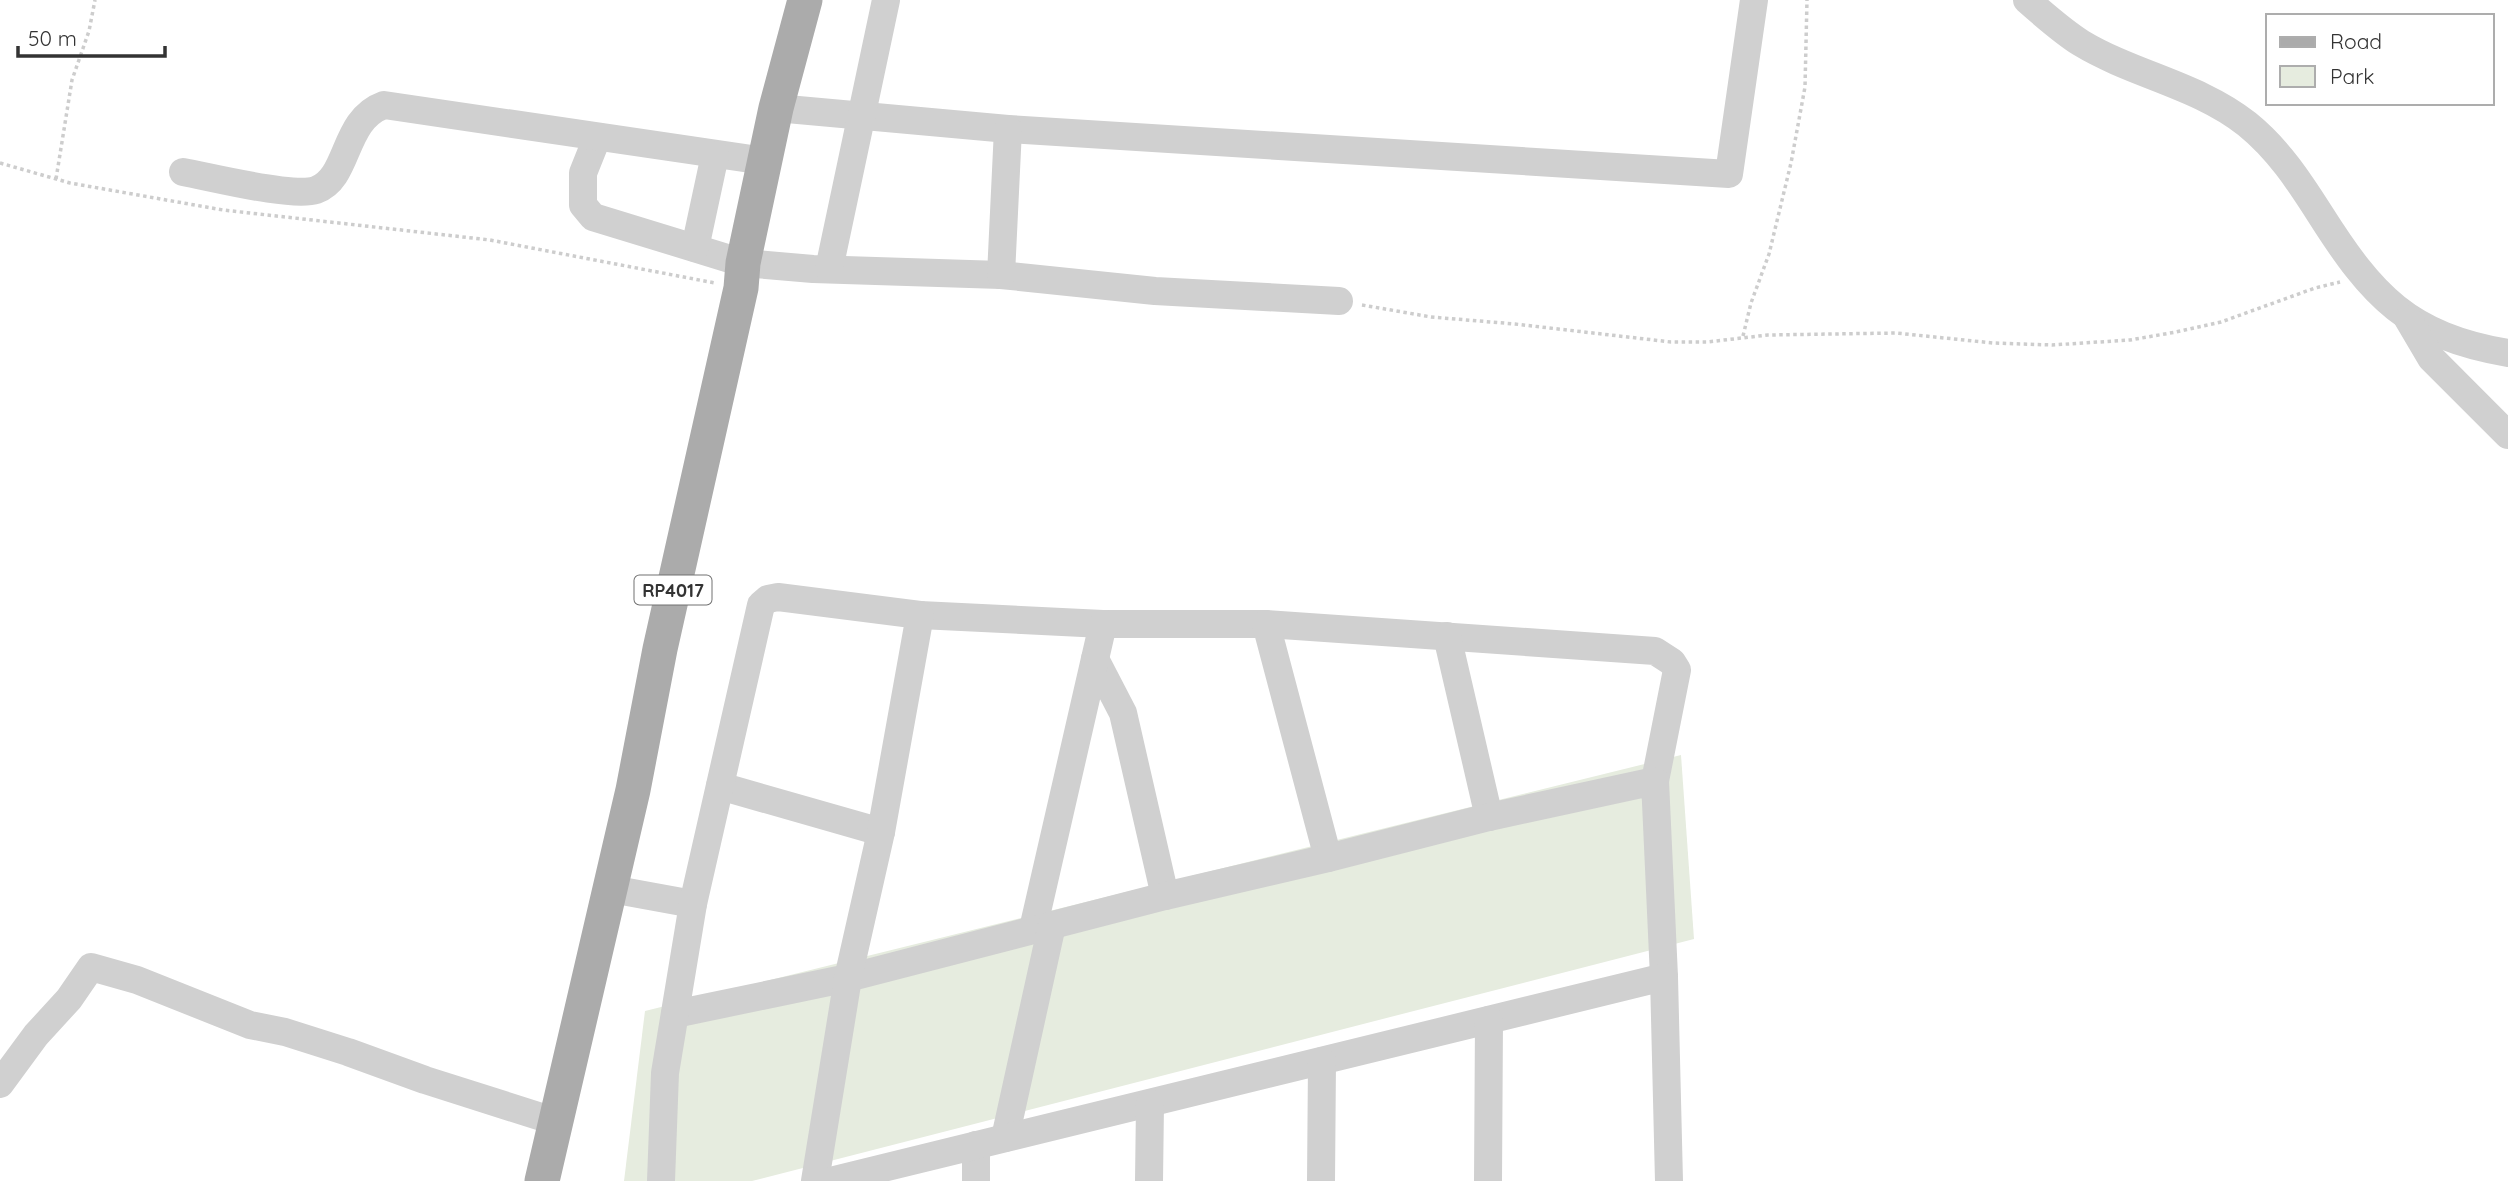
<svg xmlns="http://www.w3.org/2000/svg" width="2508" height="1181" font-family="Quicksand,sans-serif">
	<rect width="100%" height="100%" fill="#fff"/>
	<polygon fill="#e6ecdf" points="1681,755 1694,939 752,1181 624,1181 645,1011"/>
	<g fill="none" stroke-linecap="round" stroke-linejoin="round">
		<g stroke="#cdcdcd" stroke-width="3.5" stroke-dasharray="3.5 3.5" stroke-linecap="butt">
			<polyline points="0,163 70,183 223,210 490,240 715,283"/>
			<polyline points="56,179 72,80 89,31 95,0"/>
			<polyline points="1362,305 1431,317 1515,324 1671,342 1707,342 1768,335 1896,333 1993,343 2052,345 2130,340 2176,332 2221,322 2315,288 2340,282"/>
			<polyline points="1743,336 1751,303 1769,254 1791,163 1805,87 1807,0"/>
		</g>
		<g stroke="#d0d0d0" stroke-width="28">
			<path d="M2027,0C2044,15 2062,31 2081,43C2134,75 2198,85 2247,124C2278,149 2299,181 2320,214C2372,296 2408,336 2508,353"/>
			<polyline points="776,108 1008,129 1729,174 1754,0"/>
			<polyline points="597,138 583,173 583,205 593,217 743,263 813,269 1001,275 1155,291 1339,301"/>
			<path d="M183,172C211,177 293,198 316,190C350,178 342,120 384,105L764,161"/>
			<polyline points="695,248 715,155"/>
			<polyline points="829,269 886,0"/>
			<polyline points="1001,275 1008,129"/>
			<polyline points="2408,319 2431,358 2508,435"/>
			<polyline points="920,615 1103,624 1266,624 1655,651 1672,662 1677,670 1655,781"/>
			<polyline points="1266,624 1328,858"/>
			<polyline points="1447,636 1489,817"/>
			<polyline points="1095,659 1123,713 1165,896"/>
			<polyline points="720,786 881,832"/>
			<polyline points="611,889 693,904"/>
			<polyline points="1033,929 1103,624"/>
			<polyline points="675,1014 848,978 1165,896 1328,858 1489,817 1655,781 1664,977"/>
			<polyline points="0,1084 36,1035 69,999 91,967 137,980 250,1025 285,1032 348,1052 425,1080 554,1121"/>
			<polyline points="1005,1138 1052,925"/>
			<polyline points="976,1145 976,1181"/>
			<polyline points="661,1181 665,1073 693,904 761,605 768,599 778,597 920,615 881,832 848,978 815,1181"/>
			<polyline points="830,1181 1664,977 1669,1181"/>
			<polyline points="1149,1181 1150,1104"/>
			<polyline points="1321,1181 1322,1061"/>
			<polyline points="1488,1181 1489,1020"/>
		</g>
		<polyline stroke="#ababab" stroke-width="35" points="542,1181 633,790 660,649 741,288 743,263 776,108 805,0"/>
	</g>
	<g text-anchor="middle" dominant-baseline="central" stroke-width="7" stroke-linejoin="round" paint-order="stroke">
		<rect fill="#fff" stroke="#707070" stroke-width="2" x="634.5" y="575.5" width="77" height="29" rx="5"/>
		<g font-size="18" font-weight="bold" fill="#333">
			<text x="673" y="590">RP4017</text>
		</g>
	</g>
	<rect x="2266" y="14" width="228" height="91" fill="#ffffff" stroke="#adadad" stroke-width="2"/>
	<rect x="2280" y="37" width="35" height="10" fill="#ababab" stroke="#adadad" stroke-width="2"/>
	<text x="2330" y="49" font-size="21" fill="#333333">Road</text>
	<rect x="2280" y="66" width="35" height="21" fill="#e6ecdf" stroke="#adadad" stroke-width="2"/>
	<text x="2330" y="84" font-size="21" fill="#333333">Park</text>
	<path d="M18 46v10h147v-10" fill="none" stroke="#333333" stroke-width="3.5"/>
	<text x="28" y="46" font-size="21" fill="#333333" stroke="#ffffff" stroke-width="5" paint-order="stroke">50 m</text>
</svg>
